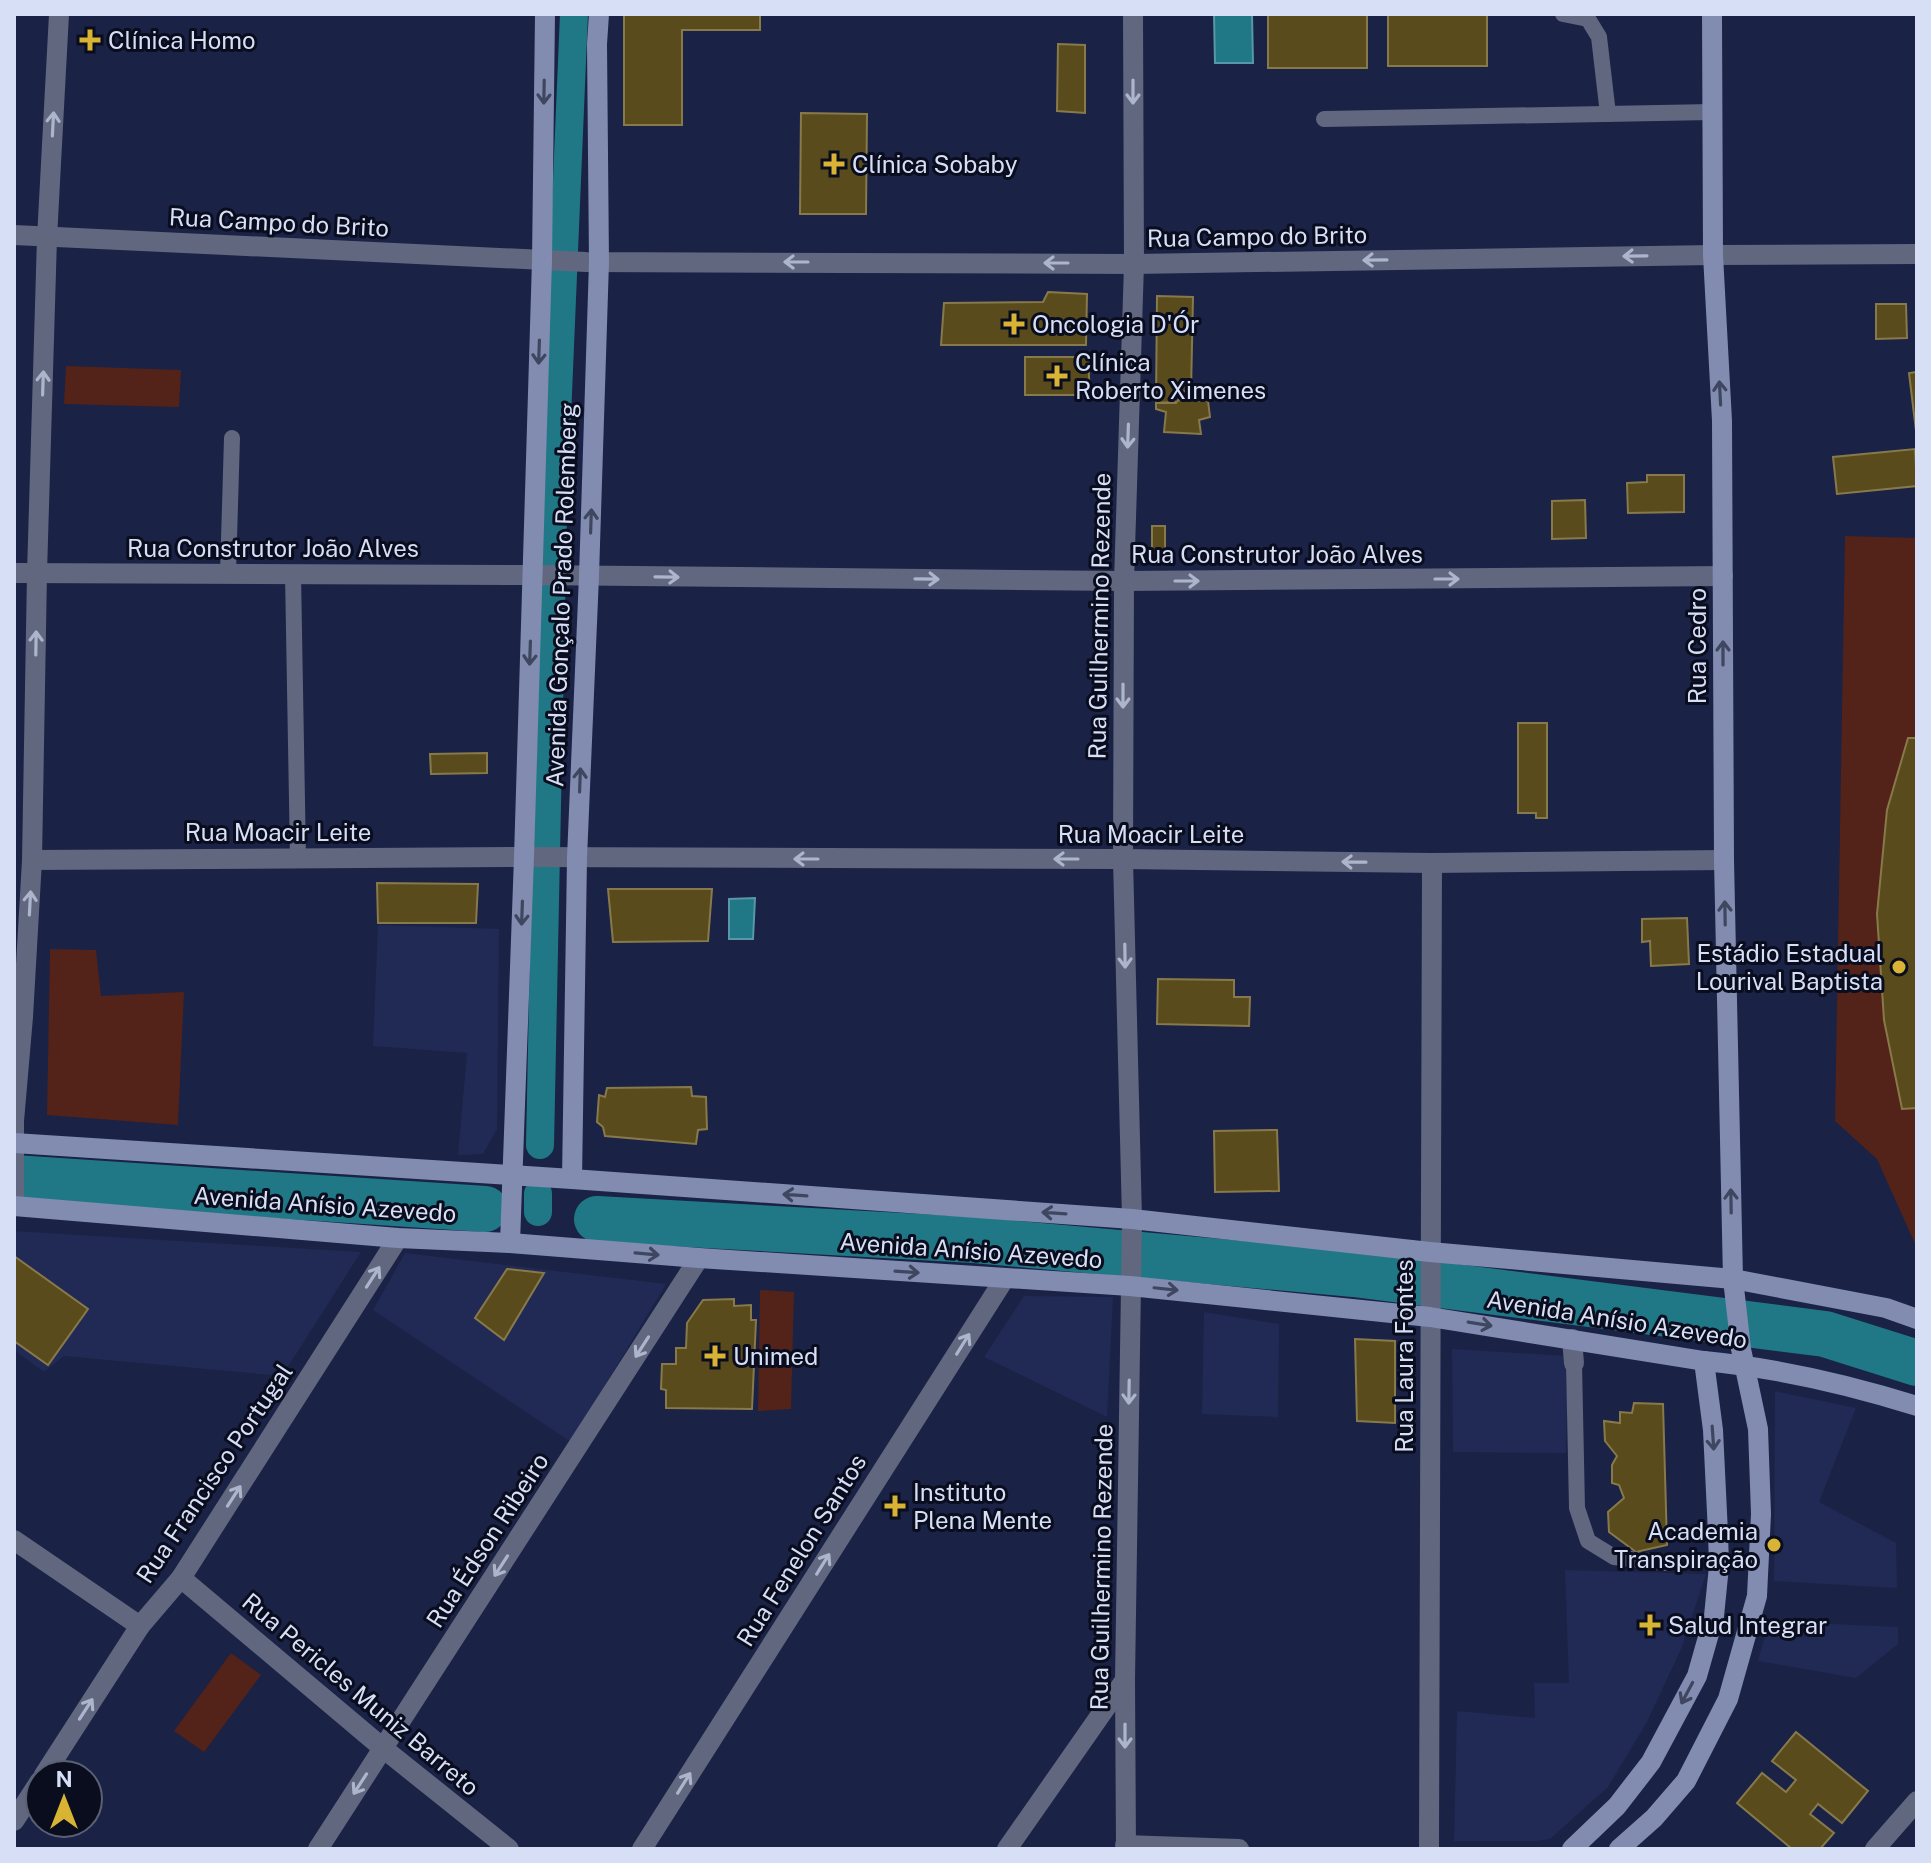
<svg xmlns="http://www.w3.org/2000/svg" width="1931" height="1863" font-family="'Public Sans',sans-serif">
	<rect width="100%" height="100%" fill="#1a2246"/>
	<g fill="#212a54">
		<polygon points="378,925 499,929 497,1129 483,1154 458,1155 467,1053 373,1046"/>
		<polygon points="14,1231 361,1252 282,1376 64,1356 44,1372 14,1350"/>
		<polygon points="405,1253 666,1284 571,1442 373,1310"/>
		<polygon points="1024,1296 1113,1297 1107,1417 984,1357"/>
		<polygon points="1204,1312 1279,1324 1278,1417 1202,1414"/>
		<polygon points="1452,1349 1568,1356 1566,1453 1453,1452"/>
		<polygon points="1775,1391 1856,1408 1819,1502 1896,1543 1897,1588 1774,1581"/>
		<polygon points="1565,1570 1706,1574 1681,1649 1647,1722 1608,1787 1550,1839 1536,1841 1454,1841 1457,1711 1535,1718 1534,1683 1569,1683"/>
		<polygon points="1769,1621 1898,1627 1898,1644 1856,1678 1758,1661"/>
	</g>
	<g fill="#532219">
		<polygon points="66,366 181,370 179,407 64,404"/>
		<polygon points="1845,536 1917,538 1917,1248 1877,1159 1835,1121"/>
		<polygon points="50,949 96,950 101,996 184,992 178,1125 47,1115"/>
		<polygon points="760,1290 794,1292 791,1409 758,1411"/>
		<polygon points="231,1653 261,1675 204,1752 174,1731"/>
	</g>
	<g fill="#207887" stroke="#5797a9" stroke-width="2">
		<polygon points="1214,14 1252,14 1253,63 1215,63"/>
		<polygon points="755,898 753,939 729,939 729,899"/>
	</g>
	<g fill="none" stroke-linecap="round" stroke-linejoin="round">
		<g stroke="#207887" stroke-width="28">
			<polyline points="540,1145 553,512 574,14"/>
			<polyline points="538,1212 538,1194"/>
		</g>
		<g stroke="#207887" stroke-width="46">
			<polyline points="14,1178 485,1209"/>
			<polyline points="597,1219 974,1240 1354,1274 1825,1334 1917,1363"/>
		</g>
	</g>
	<g fill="#5a4b1d" stroke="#88794b" stroke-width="2">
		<polygon points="624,14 760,14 760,30 682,30 682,125 624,125"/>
		<rect x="1268" y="14" width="99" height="54"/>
		<rect x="1388" y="14" width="99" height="52"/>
		<polygon points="1058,44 1085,45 1085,113 1057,111"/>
		<polygon points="801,113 867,114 866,214 800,214"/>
		<polygon points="1048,292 1087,294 1086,345 941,345 944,303 1043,302"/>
		<polygon points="1157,296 1193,297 1191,391 1173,392 1175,402 1156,403"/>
		<polygon points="1876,304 1906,304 1907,338 1876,339"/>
		<polygon points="1025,357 1088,357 1090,395 1025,395"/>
		<polygon points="1917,372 1917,439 1909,373"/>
		<polygon points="1178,400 1208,401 1210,417 1199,420 1201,434 1164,432 1166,412 1156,409 1156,403 1176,403"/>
		<polygon points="1915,449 1917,486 1837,494 1833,457"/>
		<polygon points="1647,475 1684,475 1684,512 1628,513 1627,483 1647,482"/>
		<polygon points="1585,500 1586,538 1552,539 1552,501"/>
		<polygon points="1152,526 1165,526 1165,555 1152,554"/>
		<polygon points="1518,723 1547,723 1547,818 1536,818 1536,813 1518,813"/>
		<polygon points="1908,738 1917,738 1917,1108 1902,1109 1884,1020 1877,914 1887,810"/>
		<polygon points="487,753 487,773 431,774 430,754"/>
		<polygon points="377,883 478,884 476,923 378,923"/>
		<polygon points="608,889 712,889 708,941 613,942"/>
		<polygon points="1687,918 1689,964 1651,966 1650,941 1642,942 1642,919"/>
		<polygon points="1158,979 1234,980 1234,997 1250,997 1249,1026 1157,1024"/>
		<polygon points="691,1087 692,1096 706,1097 707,1129 698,1130 696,1144 605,1136 603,1127 597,1122 599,1095 605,1097 607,1088"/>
		<polygon points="1277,1130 1279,1191 1215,1192 1214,1131"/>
		<polygon points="14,1256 88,1309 48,1365 14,1341"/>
		<polygon points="507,1269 544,1273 504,1340 475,1318"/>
		<polygon points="734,1299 734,1306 751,1305 751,1320 756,1320 752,1409 666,1408 666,1390 661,1389 662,1364 676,1364 676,1348 686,1348 687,1323 703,1300"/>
		<polygon points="1355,1339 1395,1341 1395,1423 1357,1421"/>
		<polygon points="1634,1403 1663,1404 1667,1545 1636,1552 1609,1532 1608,1512 1624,1498 1619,1485 1612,1483 1612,1465 1617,1456 1605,1441 1604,1421 1620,1423 1620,1412 1632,1413"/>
		<polygon points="1796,1732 1868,1791 1842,1823 1818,1804 1810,1814 1834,1833 1820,1849 1792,1849 1737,1803 1762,1773 1786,1792 1796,1780 1772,1761"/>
	</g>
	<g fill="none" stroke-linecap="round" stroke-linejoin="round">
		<g stroke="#60677e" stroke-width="16">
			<polyline points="1563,14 1588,19 1599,37 1608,114"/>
			<polyline points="1324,119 1712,112"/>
			<polyline points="228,573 232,438"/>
			<polyline points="293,574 298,858"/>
			<polyline points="1574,1363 1577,1508 1588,1541 1614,1557 1665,1563"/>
		</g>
		<g stroke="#60677e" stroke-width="20">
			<polyline points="14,235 586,262 1134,264 1713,255 1917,254"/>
			<polyline points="14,573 532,575 1124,581 1723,576"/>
			<polyline points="32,860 524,857 1123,859 1432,863 1724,860"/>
			<polyline points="14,1206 14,1121 23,1017 32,860 37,573 47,238 59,14"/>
			<polyline points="1572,1339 1574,1363"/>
			<polyline points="14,1540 140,1626"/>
			<polyline points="181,1578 384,1749 509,1849"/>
			<polyline points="44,1775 140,1626 181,1578 398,1238"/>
			<polyline points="14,1821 40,1781"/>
			<polyline points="1125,1845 1239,1849"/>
			<polyline points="318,1849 699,1258"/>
			<polyline points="642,1849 1005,1278"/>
			<polyline points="1007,1849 1125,1680"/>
			<polyline points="1126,1849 1125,1680 1132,1219 1123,859 1124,581 1134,264 1133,14"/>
			<polyline points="1429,1849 1432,863"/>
			<polyline points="1875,1849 1917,1801"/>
		</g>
		<g stroke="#818cb0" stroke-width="20">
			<polyline points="14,1143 572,1179 1132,1219 1430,1252 1733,1279 1886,1308 1917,1319"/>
			<polyline points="572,1179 577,858 589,576 599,262 597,44 599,14"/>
			<path d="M14,1206L398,1238L510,1243L699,1258L1130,1286L1430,1317L1704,1361C1777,1368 1847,1384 1917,1406"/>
			<polyline points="510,1243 524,857 542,260 545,14"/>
			<polyline points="1572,1849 1617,1806 1651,1762 1697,1676 1714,1616 1719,1566 1718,1533 1713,1430 1704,1361"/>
			<polyline points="1619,1849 1654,1818 1686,1781 1728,1699 1757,1596 1761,1514 1758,1429 1741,1349 1733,1279 1724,860 1722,421 1713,255 1712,14"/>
		</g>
	</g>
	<defs><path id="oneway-shaft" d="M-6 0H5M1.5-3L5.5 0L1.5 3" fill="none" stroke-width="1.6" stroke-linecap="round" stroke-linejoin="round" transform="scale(2)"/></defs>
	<g stroke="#3f465f">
		<use href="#oneway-shaft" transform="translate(544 92) rotate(91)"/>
		<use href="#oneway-shaft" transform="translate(539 352) rotate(92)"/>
		<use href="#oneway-shaft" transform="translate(1720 393) rotate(-93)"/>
		<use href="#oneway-shaft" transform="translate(591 521) rotate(-88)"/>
		<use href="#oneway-shaft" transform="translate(530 653) rotate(92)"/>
		<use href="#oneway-shaft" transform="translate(1723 653) rotate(-90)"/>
		<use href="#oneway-shaft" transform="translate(580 780) rotate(-88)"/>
		<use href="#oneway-shaft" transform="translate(522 913) rotate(92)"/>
		<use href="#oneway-shaft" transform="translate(1725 913) rotate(-91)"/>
		<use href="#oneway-shaft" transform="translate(795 1195) rotate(-176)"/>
		<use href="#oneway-shaft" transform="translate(1731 1201) rotate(-91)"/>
		<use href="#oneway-shaft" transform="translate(1054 1213) rotate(-176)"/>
		<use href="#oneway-shaft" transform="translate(647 1254) rotate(5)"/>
		<use href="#oneway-shaft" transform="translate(907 1272) rotate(4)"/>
		<use href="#oneway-shaft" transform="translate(1166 1289) rotate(6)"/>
		<use href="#oneway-shaft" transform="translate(1480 1324) rotate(9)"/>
		<use href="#oneway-shaft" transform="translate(1713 1438) rotate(86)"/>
		<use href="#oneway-shaft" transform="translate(1687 1693) rotate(118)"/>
	</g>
	<g stroke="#adb5cd">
		<use href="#oneway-shaft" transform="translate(1133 92) rotate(90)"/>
		<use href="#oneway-shaft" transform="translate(53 124) rotate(-87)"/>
		<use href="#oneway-shaft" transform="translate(1635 256) rotate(179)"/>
		<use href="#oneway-shaft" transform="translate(1375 260) rotate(179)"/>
		<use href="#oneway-shaft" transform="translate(796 262) rotate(-180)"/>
		<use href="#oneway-shaft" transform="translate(1056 263) rotate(-180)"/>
		<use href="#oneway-shaft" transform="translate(43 383) rotate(-88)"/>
		<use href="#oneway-shaft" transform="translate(1128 436) rotate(92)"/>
		<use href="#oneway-shaft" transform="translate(667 577) rotate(1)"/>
		<use href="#oneway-shaft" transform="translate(927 579) rotate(1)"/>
		<use href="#oneway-shaft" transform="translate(1447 579)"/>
		<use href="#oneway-shaft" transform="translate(1187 581)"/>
		<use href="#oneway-shaft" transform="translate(36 643) rotate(-89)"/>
		<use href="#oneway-shaft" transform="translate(1123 696) rotate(90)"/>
		<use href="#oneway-shaft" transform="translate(806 859) rotate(-180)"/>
		<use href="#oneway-shaft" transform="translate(1066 859) rotate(-180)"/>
		<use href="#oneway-shaft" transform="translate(1354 862) rotate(-179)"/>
		<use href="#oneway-shaft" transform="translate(30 903) rotate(-87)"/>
		<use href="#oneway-shaft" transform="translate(1125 956) rotate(89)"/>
		<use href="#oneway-shaft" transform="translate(373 1277) rotate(-57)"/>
		<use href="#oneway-shaft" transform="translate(963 1344) rotate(-58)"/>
		<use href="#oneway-shaft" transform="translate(642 1347) rotate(123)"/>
		<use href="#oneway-shaft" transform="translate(1129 1392) rotate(91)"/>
		<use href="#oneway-shaft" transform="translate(234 1496) rotate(-57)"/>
		<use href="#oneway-shaft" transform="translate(823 1564) rotate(-58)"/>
		<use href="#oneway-shaft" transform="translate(501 1566) rotate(123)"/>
		<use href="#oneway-shaft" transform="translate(86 1709) rotate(-57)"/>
		<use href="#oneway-shaft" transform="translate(1125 1736) rotate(90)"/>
		<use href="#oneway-shaft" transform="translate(684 1783) rotate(-58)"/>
		<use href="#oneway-shaft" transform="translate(360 1784) rotate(123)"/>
	</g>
	<g fill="#d9b434" stroke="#090d1d" stroke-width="3">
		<path d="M86 28h8v8h8v8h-8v8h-8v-8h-8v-8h8z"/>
		<path d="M830 152h8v8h8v8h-8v8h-8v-8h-8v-8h8z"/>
		<path d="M1010 312h8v8h8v8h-8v8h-8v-8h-8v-8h8z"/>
		<path d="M1053 364h8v8h8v8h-8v8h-8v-8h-8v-8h8z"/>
		<circle cx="1899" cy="967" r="8"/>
		<path d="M711 1344h8v8h8v8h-8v8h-8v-8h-8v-8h8z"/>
		<path d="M891 1494h8v8h8v8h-8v8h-8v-8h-8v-8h8z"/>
		<circle cx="1774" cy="1545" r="8"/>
		<path d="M1646 1613h8v8h8v8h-8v8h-8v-8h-8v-8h8z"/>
	</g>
	<g text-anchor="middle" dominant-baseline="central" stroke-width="6" stroke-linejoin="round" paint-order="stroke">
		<g font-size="24" fill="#d7dff7" stroke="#090d1d" text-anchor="start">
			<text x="108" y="40">Clínica Homo</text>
			<text x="852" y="164">Clínica Sobaby</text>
			<text x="1032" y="324">Oncologia D'Ór</text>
			<text x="1075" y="362">Clínica<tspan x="1075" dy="28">Roberto Ximenes</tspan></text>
			<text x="1883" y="953" text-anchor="end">Estádio Estadual<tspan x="1883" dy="28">Lourival Baptista</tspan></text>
			<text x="733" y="1356">Unimed</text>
			<text x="913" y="1492">Instituto<tspan x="913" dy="28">Plena Mente</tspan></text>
			<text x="1758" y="1531" text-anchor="end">Academia<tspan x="1758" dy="28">Transpiração</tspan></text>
			<text x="1668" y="1625">Salud Integrar</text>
		</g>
		<g font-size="24" fill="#d7dff7" stroke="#090d1d">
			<text transform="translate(279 222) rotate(3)">Rua Campo do Brito</text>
			<text transform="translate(1257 236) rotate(-1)">Rua Campo do Brito</text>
			<text x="273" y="548">Rua Construtor João Alves</text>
			<text x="1277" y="554">Rua Construtor João Alves</text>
			<text transform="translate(561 595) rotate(-88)">Avenida Gonçalo Prado Rolemberg</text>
			<text transform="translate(1099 616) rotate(-89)">Rua Guilhermino Rezende</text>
			<text transform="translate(1697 646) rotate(-90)">Rua Cedro</text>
			<text x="278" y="832">Rua Moacir Leite</text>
			<text x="1151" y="834">Rua Moacir Leite</text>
			<text transform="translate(325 1204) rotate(4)">Avenida Anísio Azevedo</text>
			<text transform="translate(971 1250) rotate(4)">Avenida Anísio Azevedo</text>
			<text transform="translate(1617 1319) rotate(9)">Avenida Anísio Azevedo</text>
			<text transform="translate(1404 1356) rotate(-90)">Rua Laura Fontes</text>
			<text transform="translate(214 1473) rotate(-56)">Rua Francisco Portugal</text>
			<text transform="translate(487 1540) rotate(-57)">Rua Édson Ribeiro</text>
			<text transform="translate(801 1550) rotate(-58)">Rua Fenelon Santos</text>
			<text transform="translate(1101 1567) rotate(-89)">Rua Guilhermino Rezende</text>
			<text transform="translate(361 1694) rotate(40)">Rua Pericles Muniz Barreto</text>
		</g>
	</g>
	<rect width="1931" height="1863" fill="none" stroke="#d7dff7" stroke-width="32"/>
	<g transform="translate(64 1799)"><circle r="38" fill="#090d1d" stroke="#5b6174" stroke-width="2"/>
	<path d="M0-6L14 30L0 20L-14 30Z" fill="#d9b434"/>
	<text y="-12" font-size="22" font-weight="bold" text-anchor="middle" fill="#d7dff7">N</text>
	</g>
</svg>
